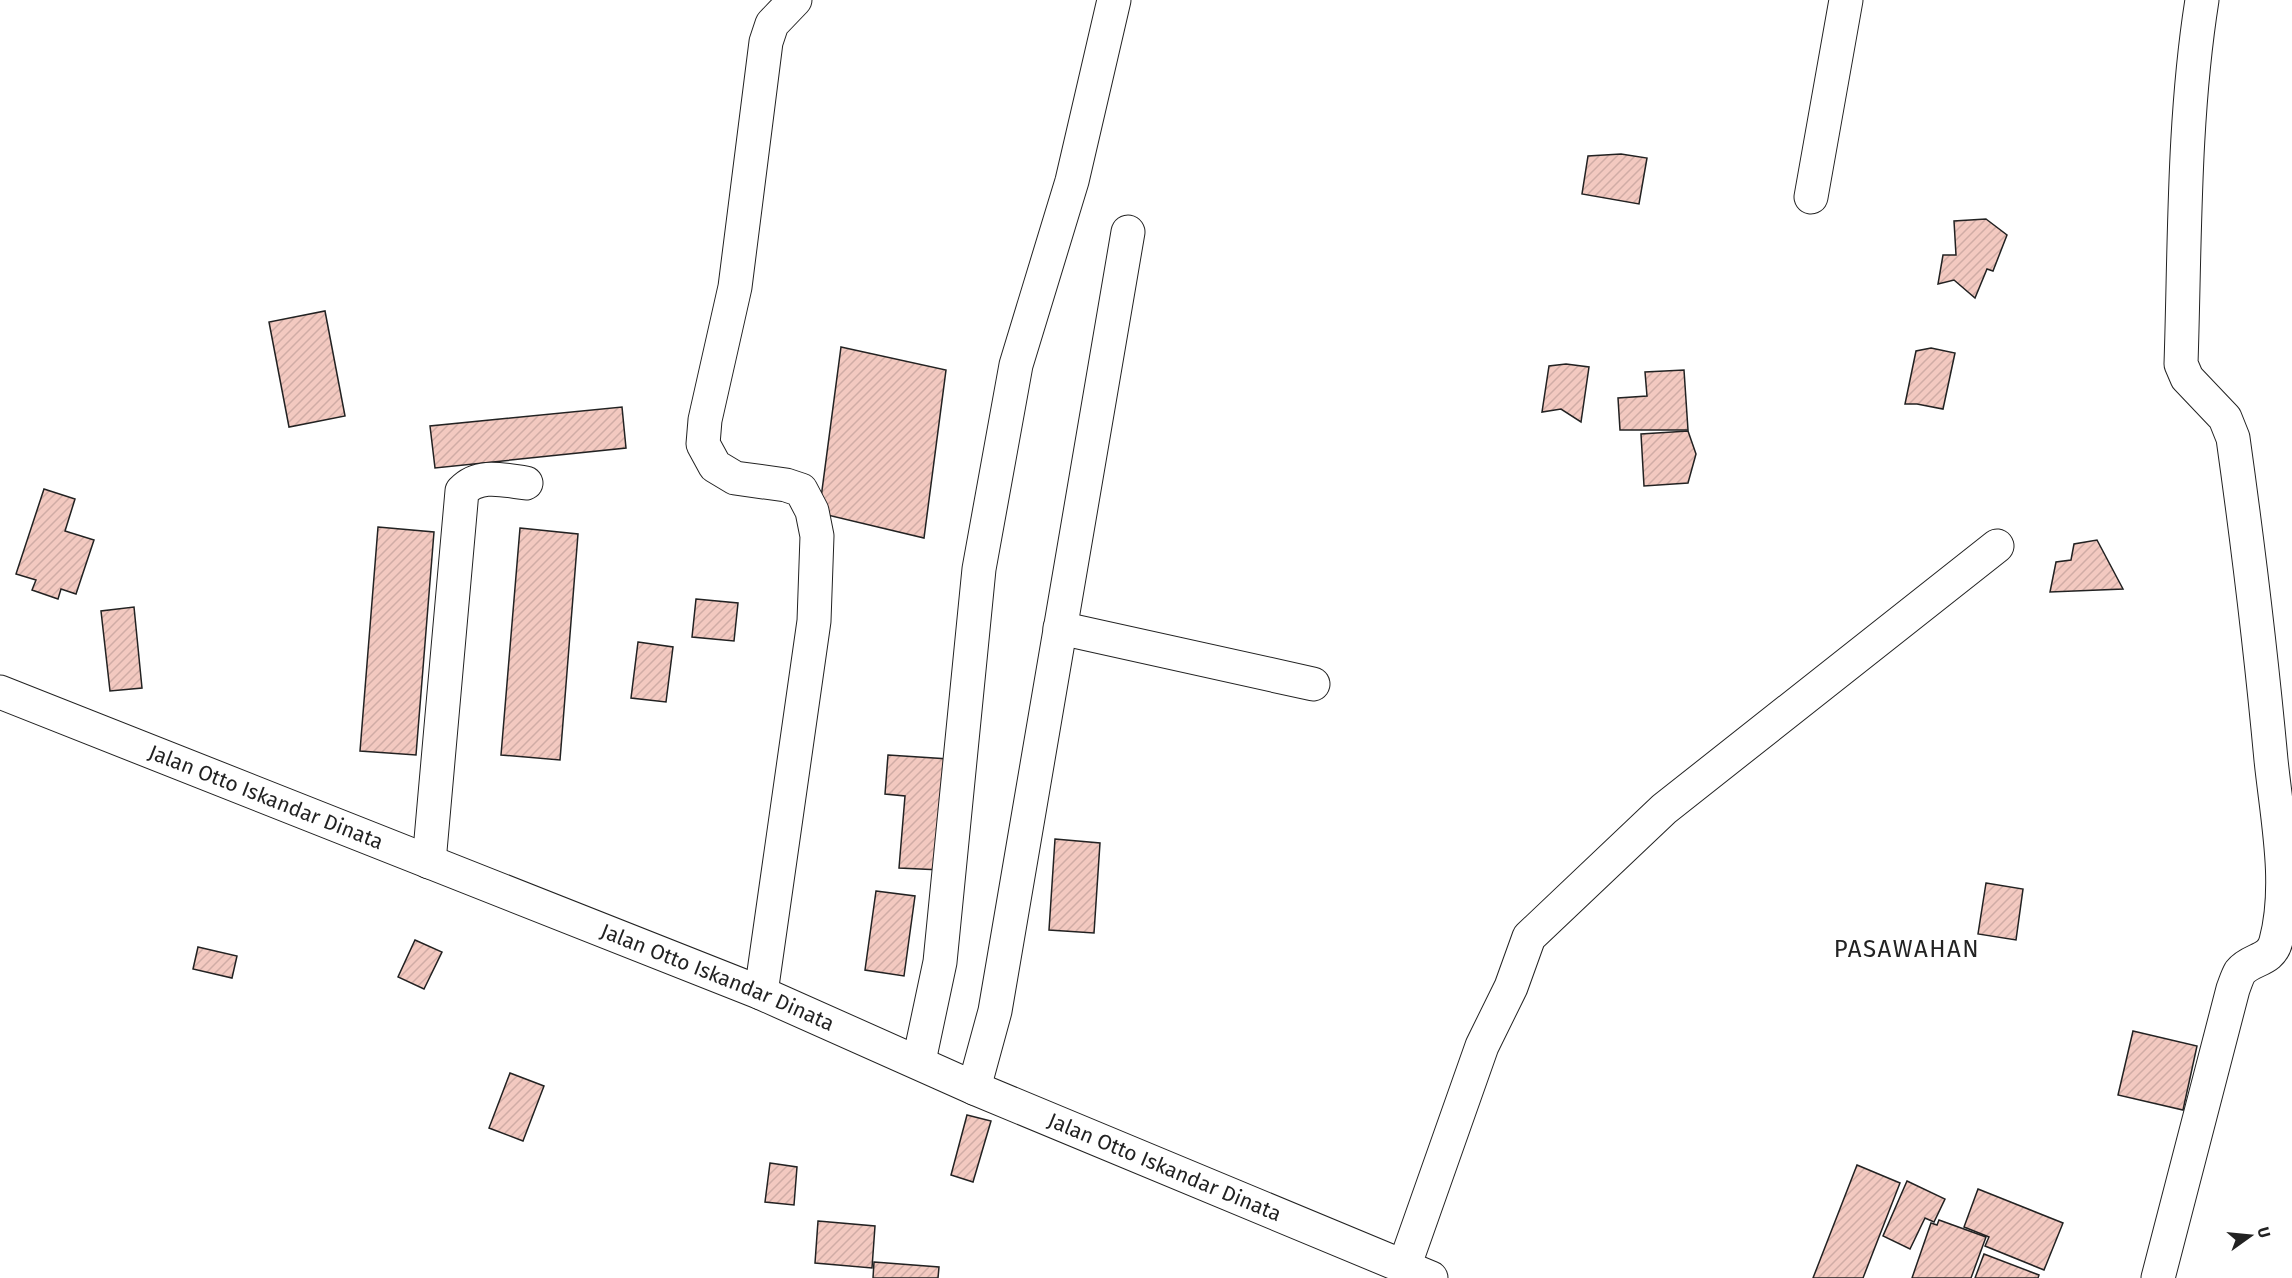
<svg xmlns="http://www.w3.org/2000/svg" width="2292" height="1278" font-family="'Fira Sans',sans-serif">
	<defs>
		<pattern id="building-hatch" width="6" height="6" patternUnits="userSpaceOnUse" patternTransform="scale(1.5)"><rect width="6" height="6" fill="#f3c9c0"/><path d="M-1 1l2-2M0 6l6-6M5 7l2-2" fill="none" stroke="#d0aca5"/></pattern>
	</defs>
	<rect width="100%" height="100%" fill="#fff"/>
	<g fill="url(#building-hatch)" stroke="#222" stroke-width="1.5">
		<polygon points="1621,154 1647,158 1639,204 1582,194 1588,156"/>
		<polygon points="1986,219 2007,235 1993,271 1987,269 1975,298 1954,280 1938,284 1943,255 1956,255 1954,221"/>
		<polygon points="325,311 345,416 289,427 269,322"/>
		<polygon points="841,347 946,370 924,538 819,513"/>
		<polygon points="1931,348 1955,353 1943,409 1917,404 1905,404 1916,351"/>
		<polygon points="1566,364 1589,367 1581,422 1561,409 1542,412 1549,366"/>
		<polygon points="1684,370 1688,430 1620,430 1618,398 1647,396 1645,372"/>
		<polygon points="622,407 626,448 435,468 430,426"/>
		<polygon points="1688,431 1696,454 1688,483 1644,486 1641,434"/>
		<polygon points="44,489 75,499 65,531 94,540 76,594 61,589 58,599 32,590 36,580 16,574"/>
		<polygon points="378,527 434,532 416,755 360,751"/>
		<polygon points="520,528 578,534 560,760 501,755"/>
		<polygon points="2097,540 2123,589 2050,592 2056,562 2071,560 2074,544"/>
		<polygon points="696,599 738,603 734,641 692,637"/>
		<polygon points="134,607 142,688 110,691 101,611"/>
		<polygon points="638,642 673,647 666,702 631,698"/>
		<polygon points="888,755 949,759 941,870 899,868 905,796 885,794"/>
		<polygon points="1055,839 1100,843 1094,933 1049,930"/>
		<polygon points="1986,883 2023,889 2016,940 1978,934"/>
		<polygon points="876,891 915,896 904,976 865,970"/>
		<polygon points="415,940 442,952 424,989 398,977"/>
		<polygon points="198,947 237,956 232,978 193,969"/>
		<polygon points="2133,1031 2197,1046 2183,1110 2118,1095"/>
		<polygon points="510,1073 544,1086 523,1141 489,1128"/>
		<polygon points="967,1115 991,1121 973,1182 951,1175"/>
		<polygon points="770,1163 797,1167 794,1205 765,1202"/>
		<polygon points="1857,1165 1900,1183 1863,1278 1813,1278"/>
		<polygon points="1907,1181 1945,1199 1934,1222 1925,1218 1910,1249 1883,1236"/>
		<polygon points="1978,1189 2063,1223 2044,1270 1985,1246 1989,1237 1964,1227"/>
		<polygon points="1939,1220 1986,1237 1971,1278 1912,1278 1931,1223 1937,1225"/>
		<polygon points="818,1221 875,1226 872,1268 815,1263"/>
		<polygon points="1984,1254 2039,1275 2038,1278 1975,1278"/>
		<polygon points="874,1262 939,1267 938,1278 873,1278"/>
	</g>
	<g fill="none" stroke-linecap="round" stroke-linejoin="round">
		<defs>
			<g id="minor">
				<polyline points="1811,197 1846,0"/>
				<polyline points="1060,628 1313,684"/>
				<path d="M429,862L462,491C479,473 503,480 526,483"/>
				<polyline points="761,993 814,621 817,536 812,511 801,490 786,485 735,478 715,466 703,444 705,420 735,287 766,42 772,24 795,0"/>
				<polyline points="919,1061 940,962 979,569 1016,365 1072,181 1114,0"/>
				<polyline points="974,1088 995,1011 1128,232"/>
				<polyline points="1404,1267 1482,1046 1511,987 1529,937 1664,809 1997,546"/>
				<path d="M2158,1278L2233,989C2235,984 2237,977 2240,972C2251,958 2271,962 2276,941C2291,884 2277,818 2271,760C2261,652 2248,545 2233,438L2225,418L2187,378L2181,364C2185,243 2183,120 2202,0"/>
			</g>
			<g id="major">
				<path id="s1" d="M0,692L761,993L974,1088L1431,1278"/>
			</g>
		</defs>
		<use href="#minor" stroke="#222" stroke-width="35"/>
		<use href="#major" stroke="#222" stroke-width="35"/>
		<use href="#minor" stroke="#fff" stroke-width="33"/>
		<use href="#major" stroke="#fff" stroke-width="33"/>
	</g>
	<g text-anchor="middle" dominant-baseline="central" stroke-width="4.5" stroke-linejoin="round" paint-order="stroke">
		<g font-size="21" fill="#222" stroke="#fff">
			<text stroke="none"><textPath href="#s1" startOffset="286">Jalan Otto Iskandar Dinata</textPath></text>
			<text stroke="none"><textPath href="#s1" startOffset="772">Jalan Otto Iskandar Dinata</textPath></text>
			<text stroke="none"><textPath href="#s1" startOffset="1258">Jalan Otto Iskandar Dinata</textPath></text>
		</g>
		<g font-size="24" letter-spacing="1.5" fill="#222" stroke="#fff">
			<text x="1907" y="949">PASAWAHAN</text>
		</g>
	</g>
	<g transform="translate(2250 1236) rotate(75)" stroke="#ffffff" stroke-width="4.5" paint-order="stroke">
	<path d="M0-4.5L10 22L0 15L-10 22Z" fill="#222222"/>
	<text y="-9" font-size="16" font-weight="bold" text-anchor="middle" fill="#222222">U</text>
	</g>
</svg>
